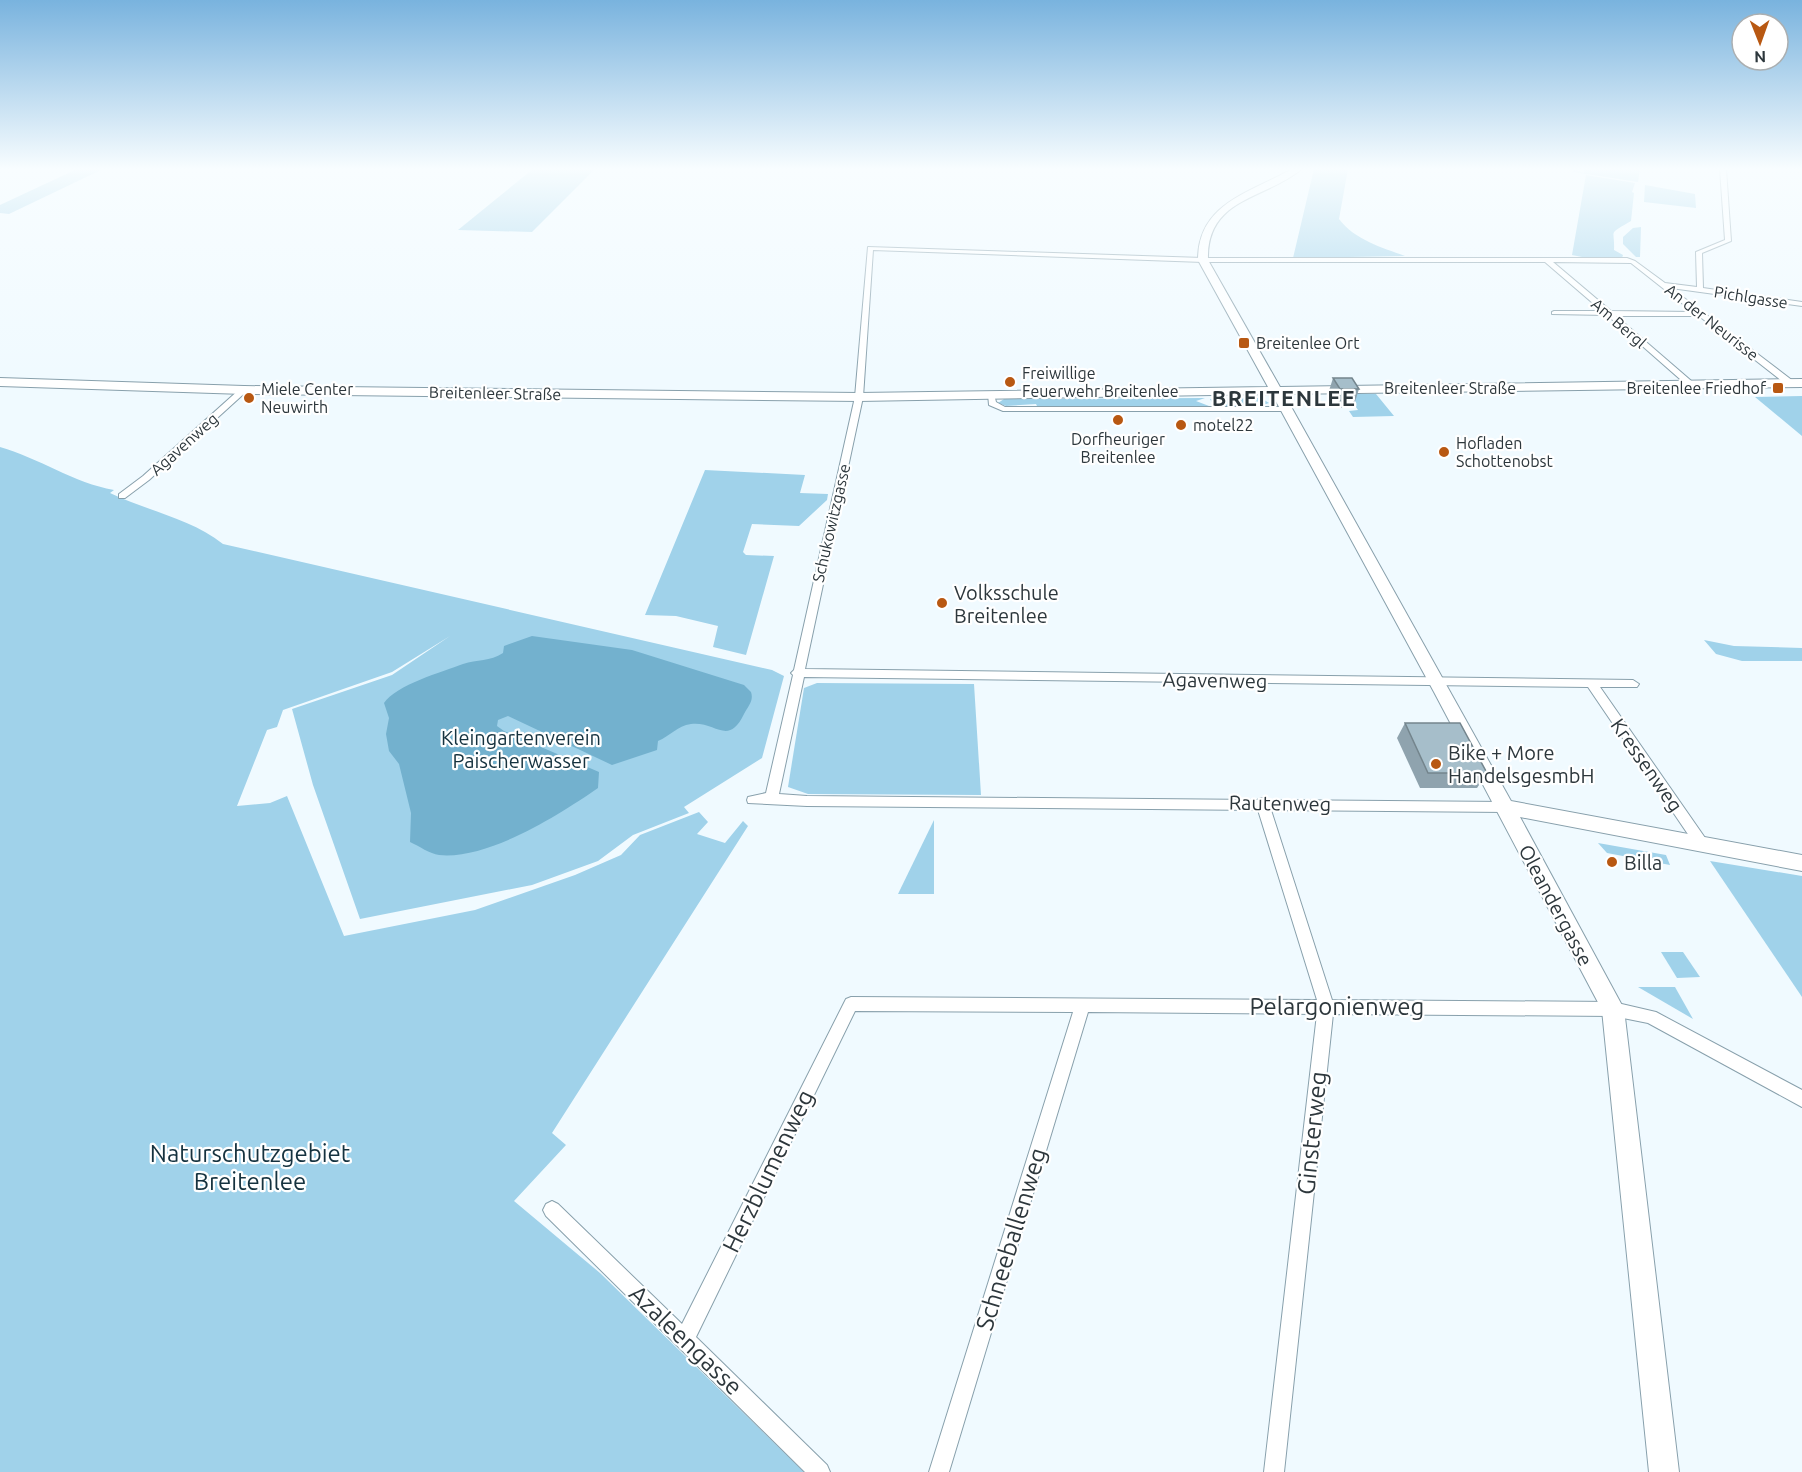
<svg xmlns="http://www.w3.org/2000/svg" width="1802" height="1472" font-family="Ubuntu,sans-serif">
	<rect width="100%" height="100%" fill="#f0faff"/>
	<g fill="#a0d2ea">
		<polygon points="77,169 103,169 9,214 0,213 0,205"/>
		<polygon points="533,169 595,169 532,232 458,230"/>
		<path d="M1314,169H1348L1339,219C1355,240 1381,247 1405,256L1293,258Z"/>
		<polygon points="1573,169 1584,173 1584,170 1579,169 1640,169 1638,182 1573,172"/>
		<path d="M1586,175L1635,183L1632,192L1634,193L1631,221C1607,235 1615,229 1614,250L1623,255L1622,258H1587L1572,255Z"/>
		<polygon points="1645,185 1695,194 1696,208 1644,202"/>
		<polygon points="1641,227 1640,257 1636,257 1623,244 1623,237 1633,228"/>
		<polygon points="1347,394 1376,394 1394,416 1353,417 1349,411 1358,410"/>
		<polygon points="1802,396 1802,436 1755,397"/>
		<polygon points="1205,398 1196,401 1209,406 1037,406 1036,404 1006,406 998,403 1004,399"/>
		<polygon points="1261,398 1269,403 1260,406 1214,406 1210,399"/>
		<path d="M0,447C39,458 74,483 114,490L110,493C147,511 190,518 223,544L772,670L784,676L762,758L684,807L689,813L633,835L598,861L532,885L360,919L313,785L292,709L392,675L450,636L392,672L283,710L277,727L267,730L237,806L270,803L287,796L344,936L475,910L575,875L621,855L640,835L699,812L708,822L697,834L725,843L743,821L748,826L552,1133L566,1145L514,1201L600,1273L804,1472H0Z"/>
		<polygon points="705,470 805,475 800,493 828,494 827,500 799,526 752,524 743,552 746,555 774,556 746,655 713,647 718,626 676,616 645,615"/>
		<polygon points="1704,640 1734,646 1802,648 1802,661 1742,661 1716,654"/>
		<polygon points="817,683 974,684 981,795 808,794 788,787 804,688"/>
		<polygon points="934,820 934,894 898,894"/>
		<polygon points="1598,843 1666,855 1670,865 1607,853"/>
		<polygon points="1710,861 1802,876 1802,997"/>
		<polygon points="1661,952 1683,952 1700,977 1677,978"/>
		<polygon points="1638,987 1675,987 1693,1019"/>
	</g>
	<path fill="#73b1ce" d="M532,636L632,650L744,685L751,692C754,701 748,706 744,714C728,747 716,721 691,724C677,726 670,736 658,741L657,750L612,765L508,716L498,720L497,726L504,731L599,772L598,788C559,815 488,860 439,855C430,854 419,846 410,842L411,813L399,764L389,751L386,734L389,718L384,703C396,685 442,672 463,664C477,659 490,662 503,653L504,646Z"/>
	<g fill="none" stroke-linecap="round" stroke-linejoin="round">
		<defs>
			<g id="street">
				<path d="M1720,169H1726L1731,241L1702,253L1703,288L1802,302V306L1671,288L1793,381V385H1787L1699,316H1616L1696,385L1689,387L1607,315L1552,314V312L1554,311H1602L1545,262H1203L873,250L863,397L805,669L1633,680L1639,684L1637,687H1600L1710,845L1708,849L1703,850L1698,849L1588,687L804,677L779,794L807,796L1257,800L1262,798L1267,800L1506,802L1511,804L1512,807L1511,810L1506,812L1271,810L1332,1000L1613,1002L1656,1012L1802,1090V1107L1648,1023L1613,1016L1333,1014L1284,1472H1264L1317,1014L1088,1012L949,1472H929L1073,1012L855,1011L696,1337L827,1465L830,1472H805L546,1216L543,1210L546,1204L552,1201L558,1204L682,1324L846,999L851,997L1317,1000L1258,810L807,806L748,803L747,800L748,797L766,793L793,675L791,673L794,670L855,397L868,247L1203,258H1627L1635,261L1665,283L1697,287L1696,252L1725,240ZM1553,262L1631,263L1693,312L1611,311Z"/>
				<polygon points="241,388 248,390 149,480 125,498 119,498 119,494 143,476"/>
				<polygon points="988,394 994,394 996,402 1005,407 1285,407 1289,409 1285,411 1003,411 989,405"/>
			</g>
			<path id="secondary" d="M1292,169H1302C1264,200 1206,198 1208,260L1280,387L1802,379V387L1284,394L1511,801L1802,855V871L1520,817L1624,1009L1679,1472H1649L1602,1010L1434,692L1272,394L859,401L244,394L0,386V378L244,386L859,393L1268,387L1198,260C1198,203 1250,193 1292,169Z"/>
		</defs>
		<use href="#street" stroke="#88a0ac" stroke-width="2"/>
		<use href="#secondary" stroke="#88a0ac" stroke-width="2"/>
		<use href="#street" fill="#fff" fill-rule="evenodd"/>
		<use href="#secondary" fill="#fff" fill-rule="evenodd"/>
	</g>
	<g fill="#8fa3ae">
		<polygon points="1333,378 1359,389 1353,408 1334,408 1327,397"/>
		<polygon points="1405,723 1487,773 1477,788 1420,788 1397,738"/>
	</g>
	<g fill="#a6beca" stroke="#74858d" stroke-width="1.5">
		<polygon points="1333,378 1352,378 1359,389 1340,389"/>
		<polygon points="1405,723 1460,723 1487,773 1428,773"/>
	</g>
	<linearGradient id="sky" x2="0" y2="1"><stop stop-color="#79b3de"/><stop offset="0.45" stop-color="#f8fdff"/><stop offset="1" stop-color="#f8fdff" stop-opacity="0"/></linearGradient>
	<rect width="1802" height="375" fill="url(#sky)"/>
	<g fill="#b85812" stroke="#fff" stroke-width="2">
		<rect x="1238" y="337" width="12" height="12" rx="3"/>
		<circle cx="1010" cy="382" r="6"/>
		<rect x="1772" y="382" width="12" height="12" rx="3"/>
		<circle cx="249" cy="398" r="6"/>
		<circle cx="1118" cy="420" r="6"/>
		<circle cx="1181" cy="425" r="6"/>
		<circle cx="1444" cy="452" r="6"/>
		<circle cx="942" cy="603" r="6"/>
		<circle cx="1436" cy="764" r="6"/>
		<circle cx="1612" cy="862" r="6"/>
	</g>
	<g text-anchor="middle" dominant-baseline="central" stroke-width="4.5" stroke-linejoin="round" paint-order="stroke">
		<g font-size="16" fill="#2d373c" stroke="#fff">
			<text transform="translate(1751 297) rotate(9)">Pichlgasse</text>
			<text transform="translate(1712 322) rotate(38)">An der Neurisse</text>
			<text transform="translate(1619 323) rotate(41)">Am Bergl</text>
			<text x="1450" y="388">Breitenleer Straße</text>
			<text transform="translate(495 393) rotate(1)">Breitenleer Straße</text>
			<text transform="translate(184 444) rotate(-42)">Agavenweg</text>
			<text transform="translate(831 523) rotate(-77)">Schukowitzgasse</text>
		</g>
		<g font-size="16" fill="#2d373c" stroke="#fff" text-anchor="start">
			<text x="1256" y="343">Breitenlee Ort</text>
			<text x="1022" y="373">Freiwillige<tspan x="1022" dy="18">Feuerwehr Breitenlee</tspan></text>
			<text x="1766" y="388" text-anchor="end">Breitenlee Friedhof</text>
			<text x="261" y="389">Miele Center<tspan x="261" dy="18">Neuwirth</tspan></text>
			<text x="1193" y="425">motel22</text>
			<text x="1118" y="439" text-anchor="middle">Dorfheuriger<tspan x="1118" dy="18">Breitenlee</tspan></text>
			<text x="1456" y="443">Hofladen<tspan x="1456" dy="18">Schottenobst</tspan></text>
		</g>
		<g font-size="20" fill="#2d373c" stroke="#fff" text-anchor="start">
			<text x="954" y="592">Volksschule<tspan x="954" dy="23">Breitenlee</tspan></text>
			<text x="1448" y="752">Bike + More<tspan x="1448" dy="23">HandelsgesmbH</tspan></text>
			<text x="1624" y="862">Billa</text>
		</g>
		<g font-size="20" fill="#2d373c" stroke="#fff">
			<text transform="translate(1215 680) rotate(1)">Agavenweg</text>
			<text transform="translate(1647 765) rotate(55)">Kressenweg</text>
			<text transform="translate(1280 803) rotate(1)">Rautenweg</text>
			<text transform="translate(1556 905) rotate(62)">Oleandergasse</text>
		</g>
		<g font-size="20" fill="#15323f" stroke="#fff">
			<text x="521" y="737">Kleingartenverein<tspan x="521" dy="23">Paischerwasser</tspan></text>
		</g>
		<g font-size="22" font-weight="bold" letter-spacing="1.5" fill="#2d373c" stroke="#fff">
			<text x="1284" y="397">BREITENLEE</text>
		</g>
		<g font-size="24" fill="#2d373c" stroke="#fff">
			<text x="1337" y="1006">Pelargonienweg</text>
			<text transform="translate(1312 1133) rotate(-84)">Ginsterweg</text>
			<text transform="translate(768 1171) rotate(-64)">Herzblumenweg</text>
			<text transform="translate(1011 1239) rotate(-73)">Schneeballenweg</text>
			<text transform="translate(686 1340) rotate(44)">Azaleengasse</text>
		</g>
		<g font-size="24" fill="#15323f" stroke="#fff">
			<text x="250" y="1153">Naturschutzgebiet<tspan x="250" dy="28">Breitenlee</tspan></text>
		</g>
	</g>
	<g transform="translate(1760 42) rotate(179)"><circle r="28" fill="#ffffff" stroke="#abafb1" stroke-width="1.5"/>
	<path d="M0-4.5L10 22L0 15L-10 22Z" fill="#b85812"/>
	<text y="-9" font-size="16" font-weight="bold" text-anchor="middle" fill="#2d373c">N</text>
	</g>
</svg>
